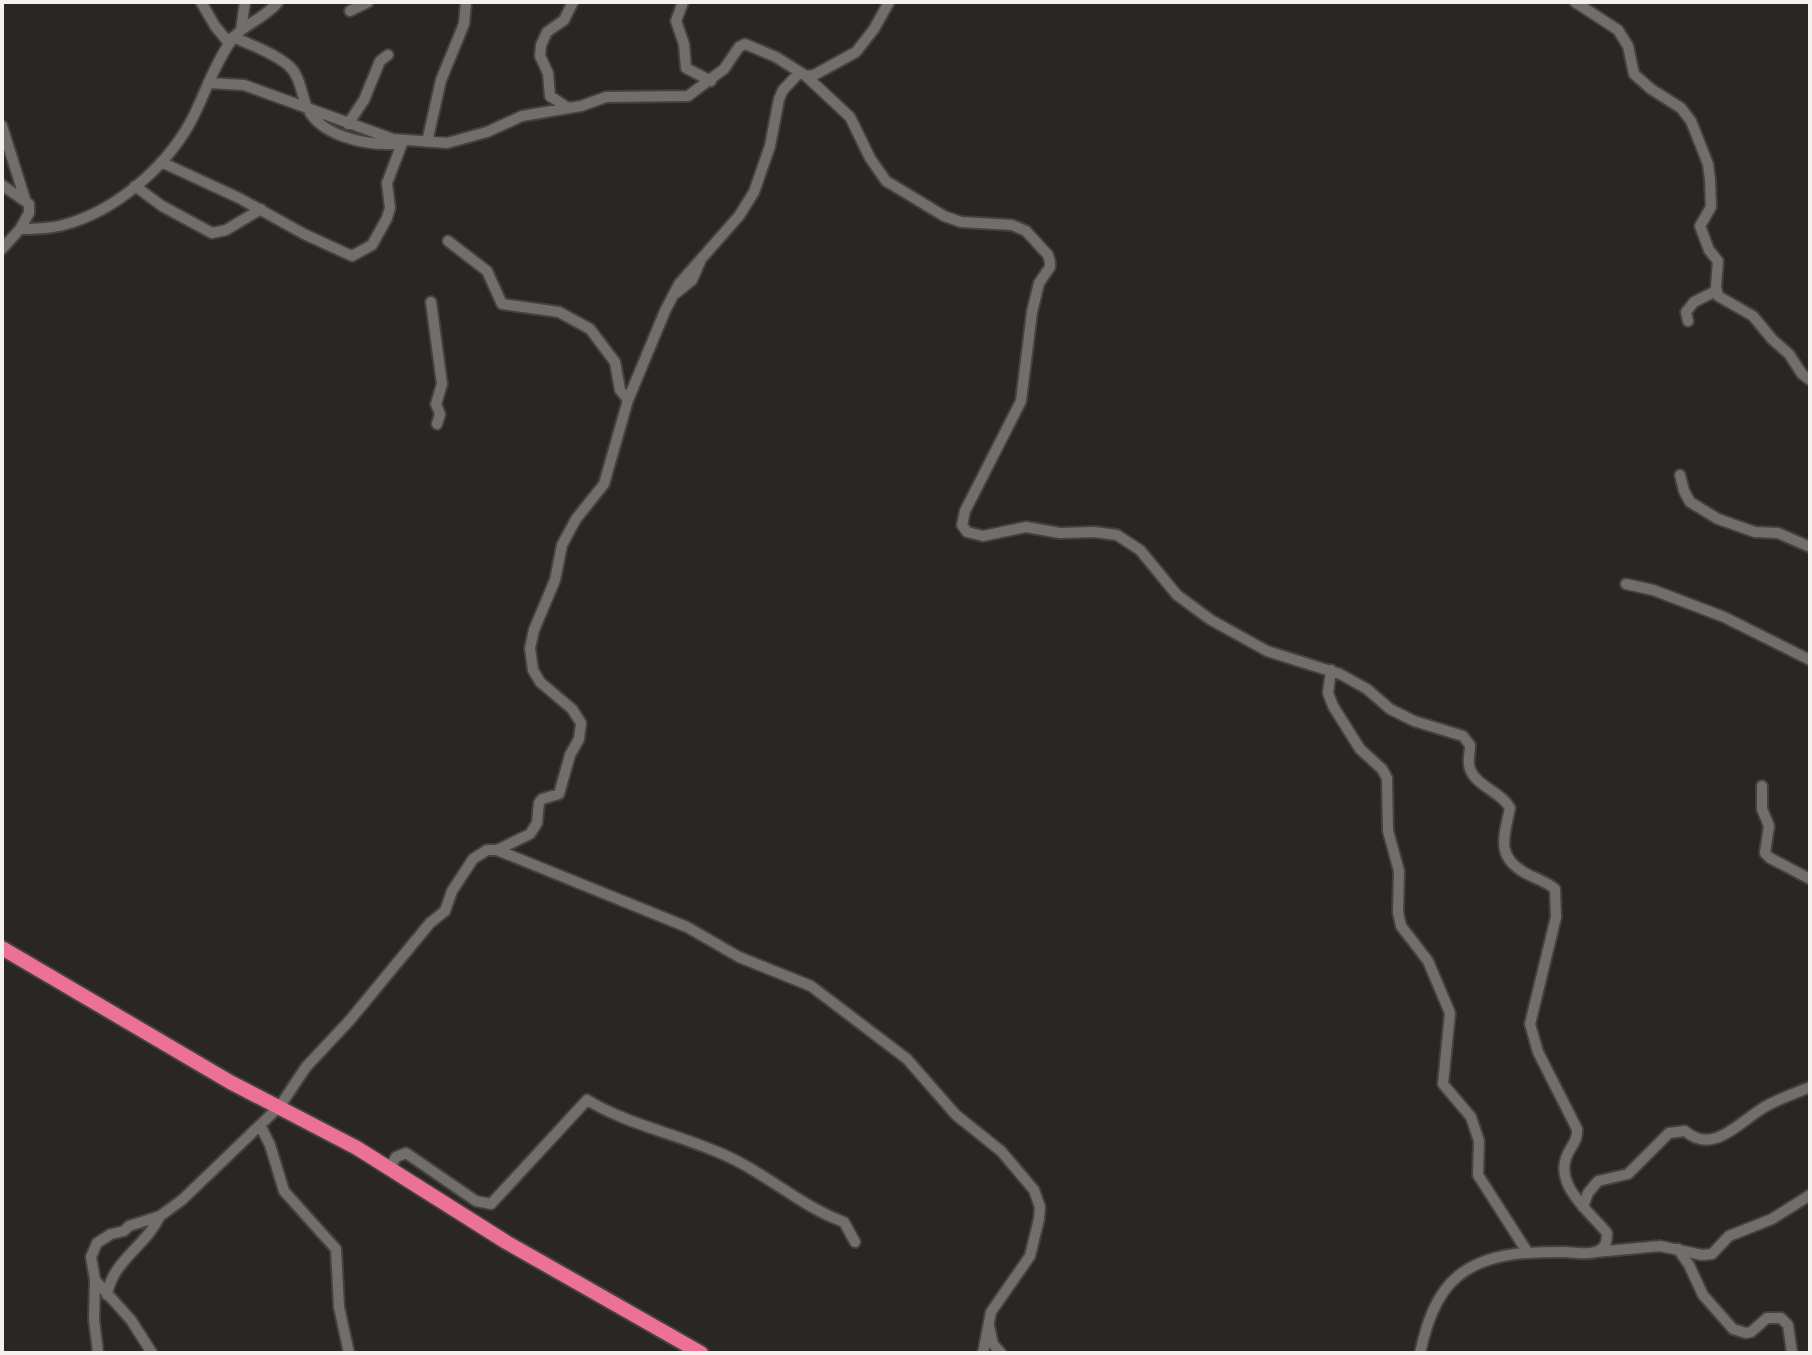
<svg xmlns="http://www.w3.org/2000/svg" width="1812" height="1355" viewBox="0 0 1812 1355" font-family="Manrope,sans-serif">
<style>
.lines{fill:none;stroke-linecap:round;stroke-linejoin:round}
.minor-casing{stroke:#44413f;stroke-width:14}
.highway-casing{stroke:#44413f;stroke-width:18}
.minor{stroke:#716e6b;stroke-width:10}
.highway{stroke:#eb7197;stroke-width:14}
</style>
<rect width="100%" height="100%" fill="#292624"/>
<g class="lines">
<!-- minor casing -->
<g class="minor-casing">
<path id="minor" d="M201,2L215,26L229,43
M683,2L676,21L684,44L686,68L711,81
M1575,2L1618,30L1628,46L1634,74L1651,89L1681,108L1691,121L1708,164L1710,180L1711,207L1700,226L1709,250L1718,261L1716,287L1718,296L1753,316L1772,339L1789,354L1802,374L1810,380
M350,11L368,2
M241,30L245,2
M233,37C251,45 274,53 289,66C300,76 301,92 306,105C318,136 365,145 393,144
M806,76L850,117L870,158L886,181L944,216L961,222L1012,225L1026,231L1048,255L1050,262V267L1039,283L1032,312L1021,401L965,511L962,525L967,532L983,536L1026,527L1060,533L1094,532L1117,535L1140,550L1177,595L1211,620L1267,651L1340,674L1367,689L1390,709L1414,721L1463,736L1470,745C1470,752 1468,759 1469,765C1472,785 1501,791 1510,808C1504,837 1495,857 1527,874C1537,879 1547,882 1555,889L1556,917L1530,1024L1538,1052L1577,1129C1578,1142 1570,1146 1566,1158C1556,1187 1591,1213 1607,1233C1607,1243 1605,1249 1595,1252C1586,1255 1574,1252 1564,1252C1528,1252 1488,1252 1458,1276C1435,1295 1426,1326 1420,1353
M208,83L244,85L393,139L447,143L487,132L522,116L581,106L606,97L688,96L724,69L739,47L745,44L776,57L806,76L814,75L856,52L874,29L889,2
M568,108L550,96L548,73L540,56L541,45L547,32L564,20L573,2
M348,124L364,100L380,61L388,55
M2,126L25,199
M427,142L441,80L464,24L466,2
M161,162L239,198L304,234L352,256L372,245L387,218L390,208L387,183L403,141
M2,185L29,204V213L20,229
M135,186L162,206L212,233L226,230L261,209
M448,241L487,271L502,304L559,312L590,329L615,362L620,390L628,400
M2,249L20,229C34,229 49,229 63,225C114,212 164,169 190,123C204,97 213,66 231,41C242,24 265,19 278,2
M676,293L692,280L700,262
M431,302L442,384L436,404L440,414L437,424
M1688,321L1686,312L1694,302L1716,291
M1680,475L1684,491L1690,502L1718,519L1755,532L1778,533L1810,547
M1626,584L1653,590L1724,617L1810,660
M1331,670L1328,693L1333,706L1360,749L1382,769L1387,778L1388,831L1399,871L1398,912L1401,926L1428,961L1450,1013L1443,1084L1471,1117L1479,1141L1478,1175L1528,1253
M1762,786V809L1769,826L1765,853L1770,858L1810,879
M497,850L530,834L537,823L539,803L542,799L559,794L570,755L579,739L581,723L572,709L540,682L533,670L530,648L534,630L555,580L562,545L576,519L604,484L628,400L665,311L679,284L739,216L754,192L770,146L779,99L783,90L799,73
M260,1125L270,1145L284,1191L336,1249L339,1307L349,1353
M390,1168L396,1157L406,1153L476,1201L491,1204L587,1100C632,1127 684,1135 731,1158C771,1177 802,1207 844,1222L855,1242
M1583,1207L1588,1193L1598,1181L1628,1174L1669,1133L1685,1131C1713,1155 1738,1123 1763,1108C1777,1099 1794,1094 1810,1087
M1678,1249L1689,1265L1703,1295L1733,1329L1746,1333L1751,1332L1767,1318H1781L1788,1325L1792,1353
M1596,1252L1660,1246L1702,1255L1712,1254L1729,1236L1772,1219L1810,1195
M95,1280L94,1319L98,1353
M107,1295C112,1261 146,1246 160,1216
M989,1326L993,1344L1001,1353
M152,1353L131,1320L95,1280L91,1257L97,1243L111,1234L124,1231L129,1226L160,1216L182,1200L280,1106L306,1067L350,1020L430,923L445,911L452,891L473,859L487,850H497L687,927L739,957L811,986L907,1059L956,1115L1001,1151L1034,1190L1040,1207L1039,1219L1030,1256L991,1312L983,1353"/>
</g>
<!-- highway casing -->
<g class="highway-casing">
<path id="highway" d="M2,948L230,1082L357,1148L506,1242L701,1353"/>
</g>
<!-- minor -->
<use href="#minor" class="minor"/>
<!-- highway -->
<use href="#highway" class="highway"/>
</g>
<!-- border -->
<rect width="1812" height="1355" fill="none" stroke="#f3f1ef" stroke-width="8"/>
</svg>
